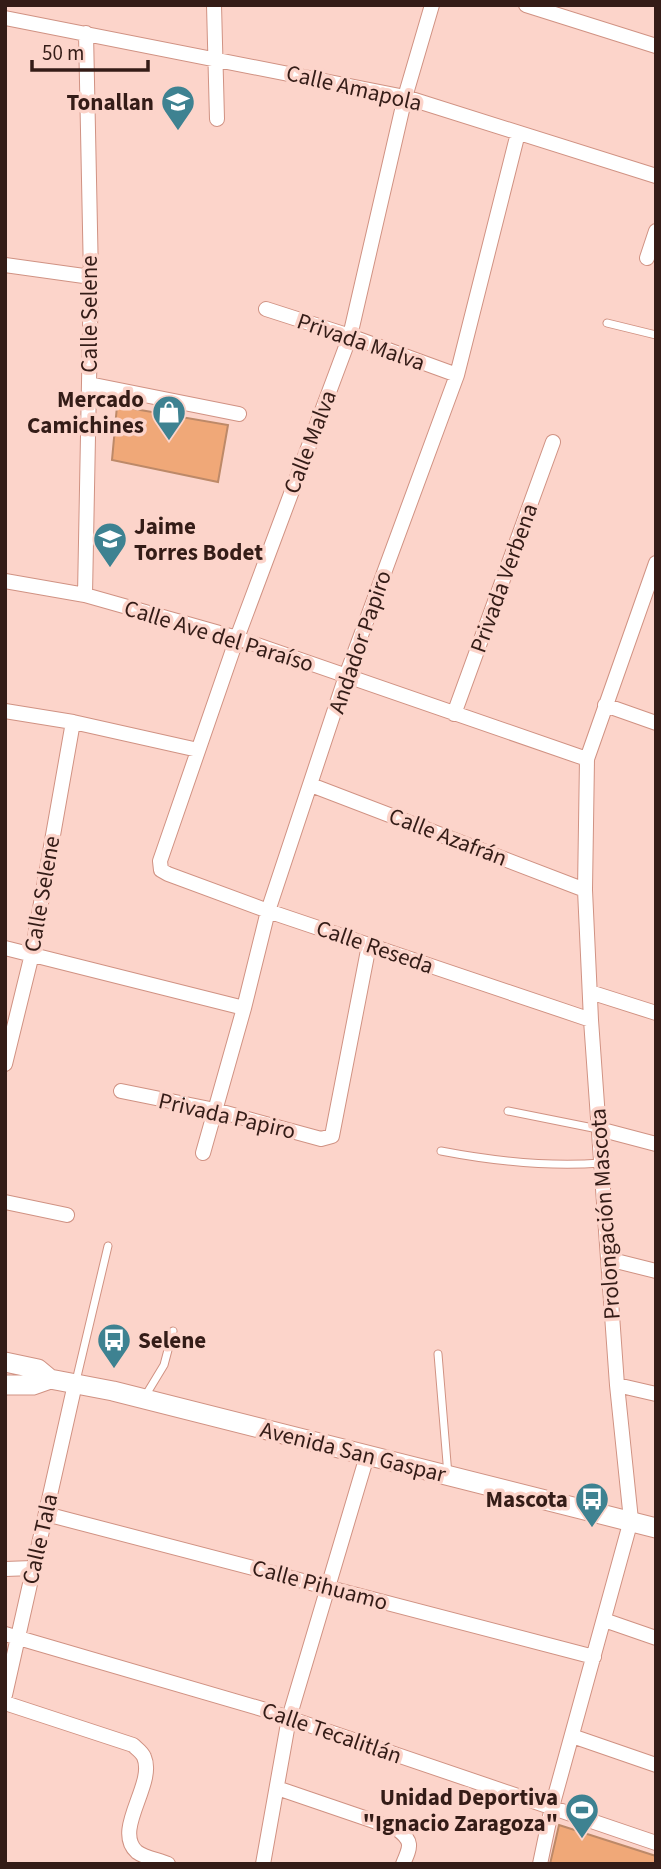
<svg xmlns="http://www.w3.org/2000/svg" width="661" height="1869" viewBox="0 0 661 1869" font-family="'Source Sans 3',sans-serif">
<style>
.building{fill:#f0a878;stroke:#bd8968;stroke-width:2}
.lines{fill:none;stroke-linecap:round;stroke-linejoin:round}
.service-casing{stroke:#d09283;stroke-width:9}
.minor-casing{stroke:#d09283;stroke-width:16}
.tertiary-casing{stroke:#d09283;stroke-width:21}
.service{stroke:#fff;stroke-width:7}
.minor{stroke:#fff;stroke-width:14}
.tertiary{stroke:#fff;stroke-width:19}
.labels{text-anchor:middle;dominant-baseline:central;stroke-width:7;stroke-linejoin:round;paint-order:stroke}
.street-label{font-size:23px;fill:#341c17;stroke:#fcd4ca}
.poi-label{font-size:23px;font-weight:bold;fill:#341c17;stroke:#fcd4ca;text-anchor:end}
</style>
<rect width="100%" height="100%" fill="#fcd4ca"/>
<!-- building -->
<path class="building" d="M117,406L228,425L218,482L112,460Z
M559,1825L656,1856V1864H550Z"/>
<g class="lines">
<!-- service casing -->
<g class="service-casing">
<path id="service" d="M607,323L656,335
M508,1111L598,1129
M441,1151C493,1161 548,1167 601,1163
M438,1354L448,1475
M76,1381L108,1246
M144,1398L164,1365L173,1331"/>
</g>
<!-- minor casing -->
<g class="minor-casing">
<path id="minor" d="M214,5L217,119
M432,5L405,97L350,336L237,638L160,861L161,870L168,874L268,911L591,1020
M526,5L656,46
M5,18L405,97L656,176
M647,258L656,231
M5,265L91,277
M266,309L350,336L457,375
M89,384L239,414
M5,581L85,595L237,638L587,759
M85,595L91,277L86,33
M605,705L656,723
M5,711L73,722L198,750
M454,714L553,442
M311,785L585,890
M5,948L244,1008
M590,992L656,1013
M5,1064L32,954L73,722
M121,1091L215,1110L321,1139L332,1136L369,945
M599,1129L656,1144
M203,1153L244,1008L268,911L346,676L457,375L518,133
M5,1202L67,1215
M608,1259L656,1271
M617,1385L656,1394
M46,1514L594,1657
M5,1569L33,1568
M604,1620L656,1638
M5,1634L262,1709L656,1843
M5,1695L75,1384
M5,1703L133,1745C136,1748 142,1752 144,1757C156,1784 112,1830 137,1852C145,1858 159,1860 168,1864
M572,1736L656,1765
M277,1788L397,1829C413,1841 411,1846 403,1864
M263,1864L289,1718L367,1456
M540,1864L552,1807L631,1520L617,1385L591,1020L585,890L587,759L656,563"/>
</g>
<!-- tertiary casing -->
<g class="tertiary-casing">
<path id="tertiary" d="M5,1362L38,1369L50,1379
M5,1385H33L50,1379L113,1391L656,1528"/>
</g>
<!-- service -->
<use href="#service" class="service"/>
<!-- minor -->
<use href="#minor" class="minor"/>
<!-- tertiary -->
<use href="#tertiary" class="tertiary"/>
</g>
<!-- icons -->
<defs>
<g id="school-pin" transform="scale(1.75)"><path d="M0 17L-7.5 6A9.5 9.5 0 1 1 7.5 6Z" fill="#3e8291" stroke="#fcd4ca"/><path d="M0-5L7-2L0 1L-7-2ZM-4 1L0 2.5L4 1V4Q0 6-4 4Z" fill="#fff"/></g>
<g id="shop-pin" transform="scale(1.75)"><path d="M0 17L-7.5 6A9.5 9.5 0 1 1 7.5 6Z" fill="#3e8291" stroke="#fcd4ca"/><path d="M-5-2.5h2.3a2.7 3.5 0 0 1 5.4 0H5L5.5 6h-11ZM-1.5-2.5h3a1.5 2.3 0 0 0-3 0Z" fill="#fff"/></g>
<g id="bus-pin" transform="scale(1.75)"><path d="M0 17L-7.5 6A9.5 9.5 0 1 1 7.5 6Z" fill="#3e8291" stroke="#fcd4ca"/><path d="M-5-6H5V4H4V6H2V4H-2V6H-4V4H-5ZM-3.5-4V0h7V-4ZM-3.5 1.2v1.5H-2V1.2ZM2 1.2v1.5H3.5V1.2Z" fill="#fff"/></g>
<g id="stadium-pin" transform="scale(1.75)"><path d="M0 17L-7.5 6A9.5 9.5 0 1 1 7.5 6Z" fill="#3e8291" stroke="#fcd4ca"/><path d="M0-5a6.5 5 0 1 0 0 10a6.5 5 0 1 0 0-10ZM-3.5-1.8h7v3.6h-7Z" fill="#fff"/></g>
</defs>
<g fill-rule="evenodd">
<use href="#school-pin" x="178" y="102"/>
<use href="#shop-pin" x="169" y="412"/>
<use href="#school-pin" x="110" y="539"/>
<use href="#bus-pin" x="114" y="1340"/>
<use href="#bus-pin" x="592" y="1499"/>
<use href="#stadium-pin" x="582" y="1810"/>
</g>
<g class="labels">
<!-- street labels -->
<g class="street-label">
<text transform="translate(354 88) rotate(13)">Calle Amapola</text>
<text transform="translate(89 314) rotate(-90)">Calle Selene</text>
<text transform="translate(361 342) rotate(19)">Privada Malva</text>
<text transform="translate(310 442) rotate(-69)">Calle Malva</text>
<text transform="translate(504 578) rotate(-70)">Privada Verbena</text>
<text transform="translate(219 636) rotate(17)">Calle Ave del Paraíso</text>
<text transform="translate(360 642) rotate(-71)">Andador Papiro</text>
<text transform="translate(448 837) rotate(21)">Calle Azafrán</text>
<text transform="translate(42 894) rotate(-80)">Calle Selene</text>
<text transform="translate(375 947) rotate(19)">Calle Reseda</text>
<text transform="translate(227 1116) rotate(13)">Privada Papiro</text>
<text transform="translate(605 1214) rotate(-94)">Prolongación Mascota</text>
<text transform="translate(353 1452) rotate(14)">Avenida San Gaspar</text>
<text transform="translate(40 1539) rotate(-77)">Calle Tala</text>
<text transform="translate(320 1585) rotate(15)">Calle Pihuamo</text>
<text transform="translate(332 1733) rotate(19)">Calle Tecalitlán</text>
</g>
<!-- poi labels -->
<g class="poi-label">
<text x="154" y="102">Tonallan</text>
<text x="144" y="399">Mercado<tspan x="144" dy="26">Camichines</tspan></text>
<text x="134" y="526" text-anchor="start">Jaime<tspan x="134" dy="26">Torres Bodet</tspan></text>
<text x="138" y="1340" text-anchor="start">Selene</text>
<text x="568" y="1499">Mascota</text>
<text x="558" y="1797">Unidad Deportiva<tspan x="558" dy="26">"Ignacio Zaragoza"</tspan></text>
</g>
</g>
<!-- border -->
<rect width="661" height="1869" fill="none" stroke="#341c17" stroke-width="14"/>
<!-- scale -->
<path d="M32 60v10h116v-10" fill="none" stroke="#341c17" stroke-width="3.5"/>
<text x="42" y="60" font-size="21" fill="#341c17" stroke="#fcd4ca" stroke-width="5" paint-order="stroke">50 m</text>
</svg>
